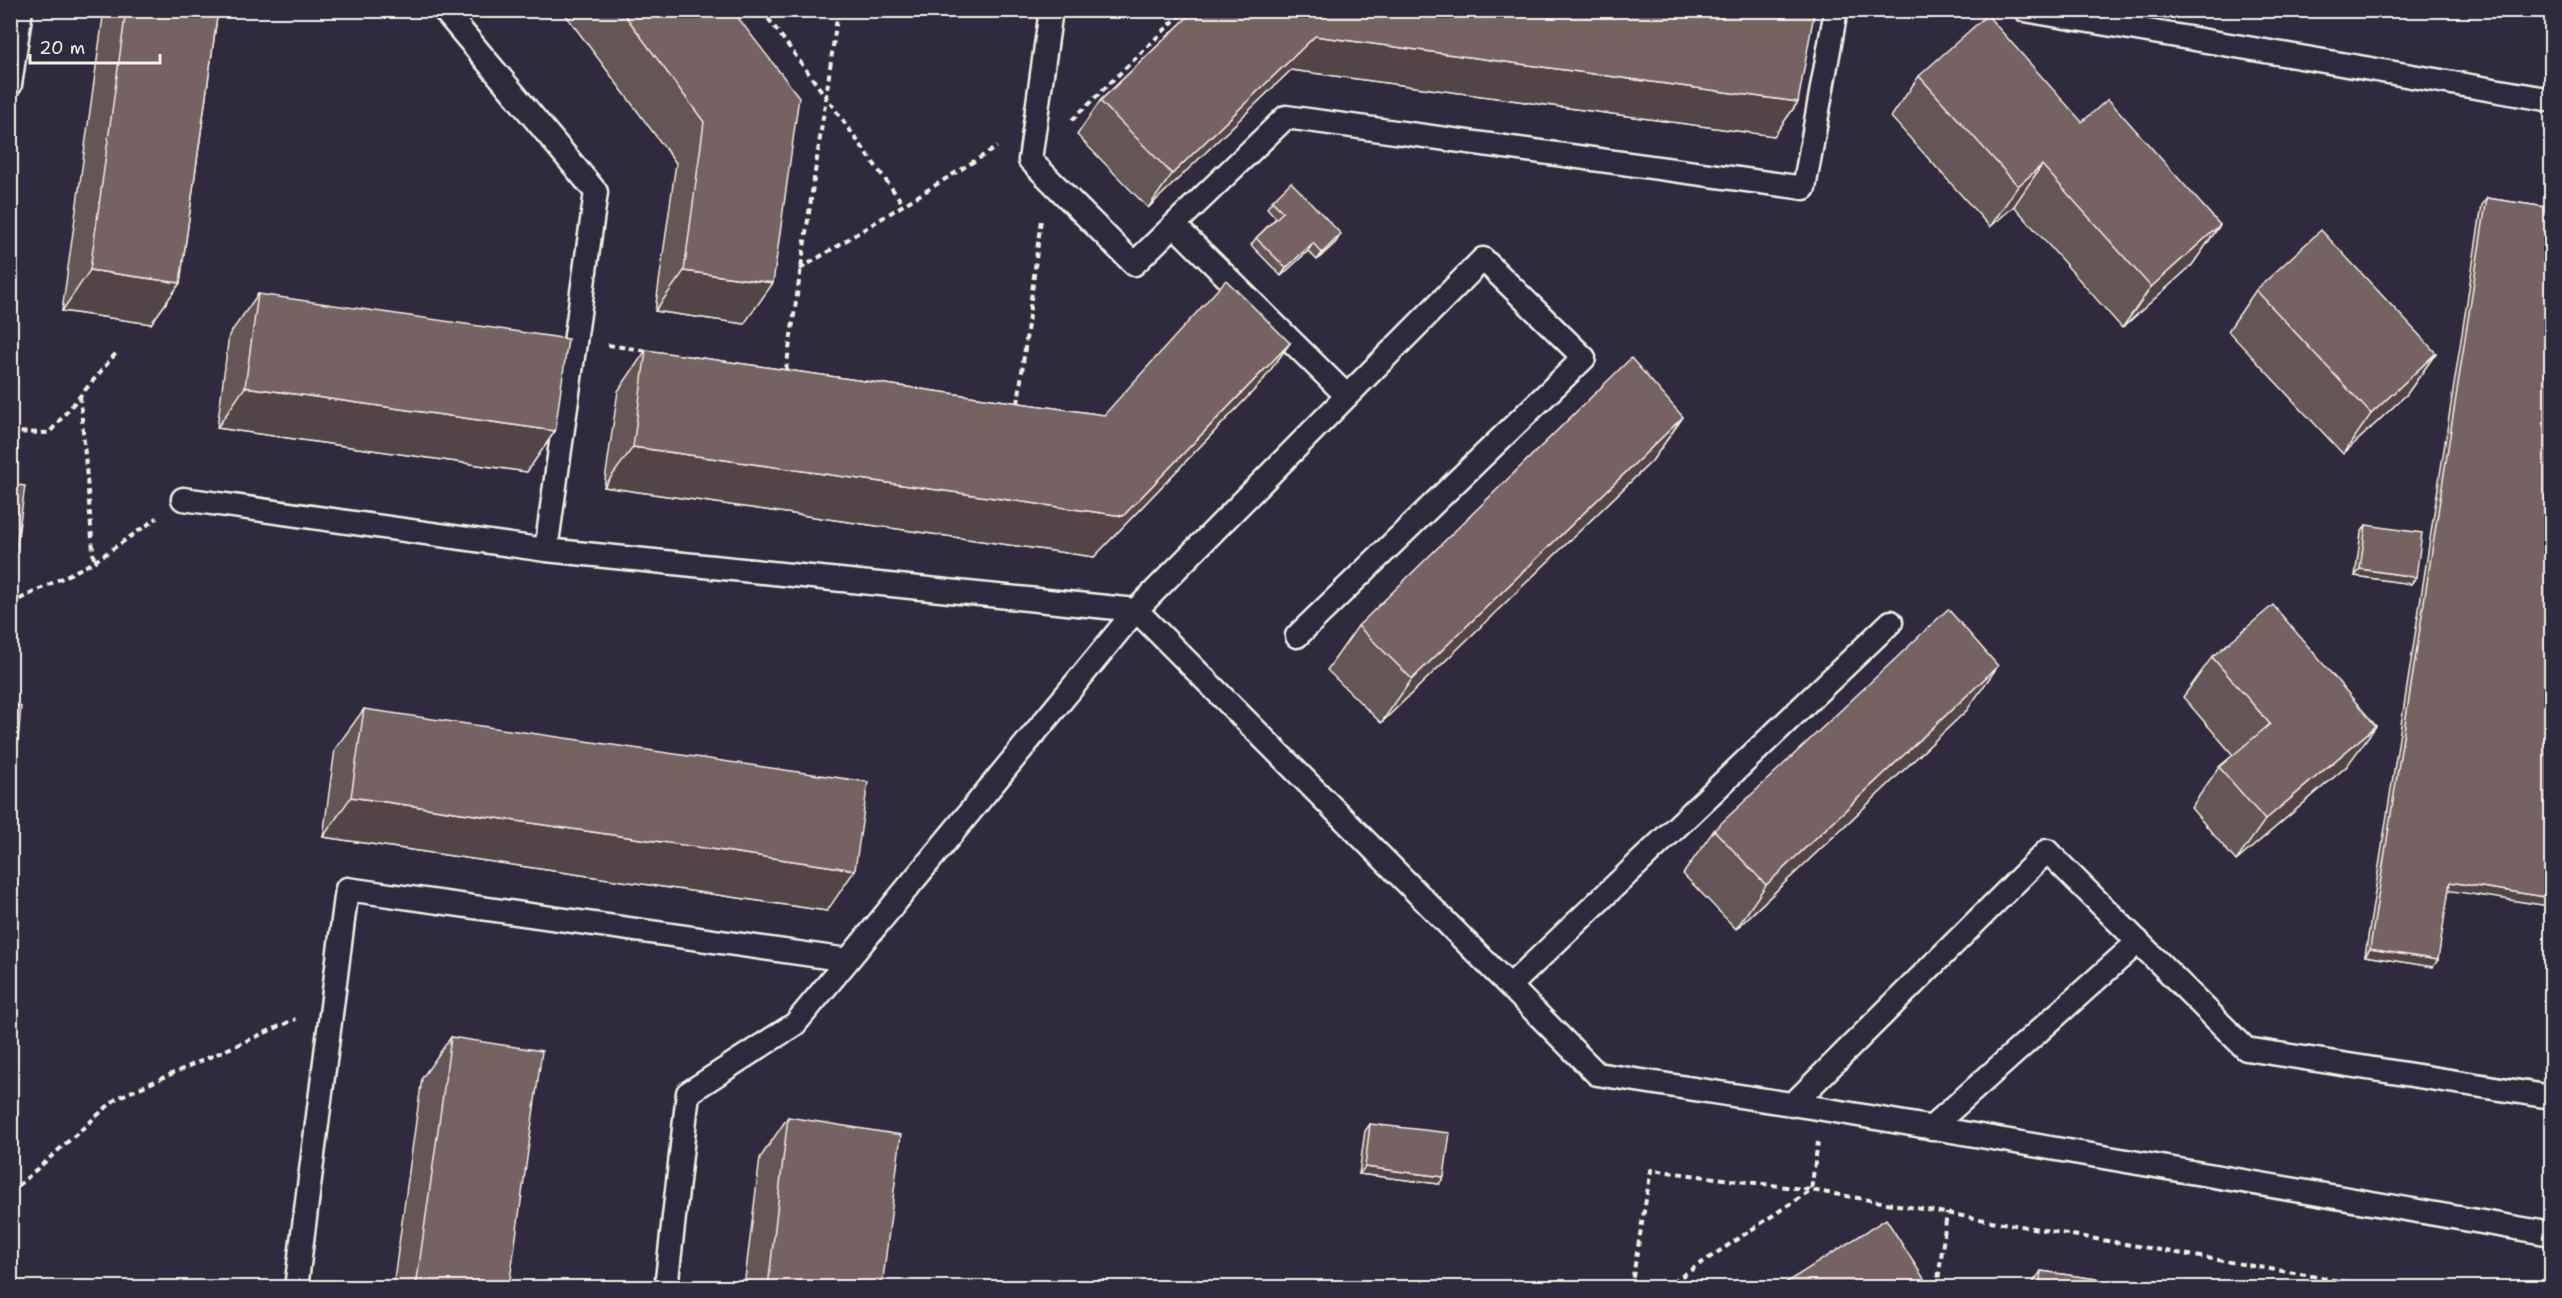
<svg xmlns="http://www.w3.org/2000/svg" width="2562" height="1298" viewBox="0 0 2562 1298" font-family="'Shantell Sans',sans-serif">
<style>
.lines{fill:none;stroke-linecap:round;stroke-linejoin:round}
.service-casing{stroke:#f4f1e8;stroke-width:27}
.path{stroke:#f4f1e8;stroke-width:4;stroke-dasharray:6 4.5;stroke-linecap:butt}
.service{stroke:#2f2a3d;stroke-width:22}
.wall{fill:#665456;stroke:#f4f1e8;stroke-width:1.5}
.shaded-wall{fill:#534546;stroke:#f4f1e8;stroke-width:1.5}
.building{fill:#776264;stroke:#f4f1e8;stroke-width:1.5}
</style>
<rect width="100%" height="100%" fill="#2f2a3d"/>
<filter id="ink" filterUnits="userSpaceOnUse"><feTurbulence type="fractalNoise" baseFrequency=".0167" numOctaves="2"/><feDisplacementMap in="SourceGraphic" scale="12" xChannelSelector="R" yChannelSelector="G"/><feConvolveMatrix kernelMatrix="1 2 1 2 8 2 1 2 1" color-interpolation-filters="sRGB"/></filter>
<g filter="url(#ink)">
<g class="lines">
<!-- service casing -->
<g class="service-casing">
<path id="service" d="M444,10L596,192L546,550
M1051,10L1030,160L1134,264L1174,225
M2025,10L2552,100
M10,85L21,10
M183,499L546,550L1136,610L1597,1074L1823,1109L2552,1234
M1297,636L1584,358L1483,259L1347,396
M1510,986L1891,622
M1792,1105L2047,851L2246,1049L2552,1097
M1931,1128L2138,942
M296,1288L347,889L848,960L1136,610L1347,396L1174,225L1286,117L1804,188L1836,10
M666,1288L688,1093L795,1024L848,960"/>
</g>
<!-- path -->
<path class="path" d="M762,10L826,97L786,370H784
M838,10L826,97L903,204
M1072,120L1185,10
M800,269L997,147
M608,345L648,351
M80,396L94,562
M1018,404L1041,219
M10,432L49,433L117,352
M10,604L94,562L157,518
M10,1193L117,1098L296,1019
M1631,1288L1651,1170L1811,1190L2381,1288
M1664,1288L1811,1190L1818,1142
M1937,1288L1947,1213"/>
<!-- service -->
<use href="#service" class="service"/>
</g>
<!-- wall -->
<path class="wall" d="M104,10H218L180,283L151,324L62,311Z
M562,10H732L744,324L655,311L676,163Z
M1195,10L1798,102L1774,136L1291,70L1148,208L1077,135L1100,101Z
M1919,76L2082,122L2220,225L2192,265L2122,328L2014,206L1990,227L1891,117Z
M2487,198L2552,208V902L2549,906L2449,890L2433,967L2365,956L2482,205Z
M1272,201L1336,242L1317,260L1308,251L1281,276L1251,245L1256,238L1276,218L1267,208Z
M2256,290L2436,353L2407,394L2343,454L2228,331Z
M258,294L555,431L527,472L217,428L229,335Z
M1290,343L1261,383L1094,557L604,487L618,391L646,350L1104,415Z
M1683,417L1652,461L1381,723L1327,670L1358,626Z
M2366,525L2416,577L2411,584L2355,576L2361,533Z
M2212,657L2347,766L2236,861L2191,808L2219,767L2233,755L2183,697Z
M364,709L827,911L323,837L335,749Z
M1967,710L1736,929L1683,874L1714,830Z
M451,1037L509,1287H393L422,1078Z
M788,1117L882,1287H744L760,1158Z
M1370,1124L1439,1184L1359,1174L1365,1131Z
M2041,1271L2152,1287H2030Z"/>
<!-- shaded-wall -->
<path class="shaded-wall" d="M1315,36L1798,102L1774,136L1291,70L1148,208L1172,174Z
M2042,165L2014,206L1990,227L2018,186Z
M2220,225L2192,265L2122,328L2151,287Z
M1341,234L1336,242L1317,260L1322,253Z
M1313,243L1308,251L1281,276L1286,268Z
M90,270L180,283L151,324L62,311Z
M684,271L773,283L744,324L655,311Z
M1290,343L1261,383L1094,557L604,487L633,447L1123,516Z
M2436,353L2407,394L2343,454L2371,414Z
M245,387L555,431L527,472L217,428Z
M1683,417L1652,461L1381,723L1412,679Z
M2360,569L2416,577L2411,584L2355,576Z
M1998,666L1967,710L1736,929L1766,885Z
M2376,726L2347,766L2236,861L2265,820Z
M351,797L855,870L827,911L323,837Z
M2450,882L2552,898V902L2549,906L2445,890Z
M2370,949L2438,960L2433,967L2365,956Z
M1365,1167L1444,1177L1439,1184L1359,1174Z"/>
<!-- building -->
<path class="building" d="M126,10H218L180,283L90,270Z
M621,10H732L799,97L773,283L684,271L704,122Z
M1195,10H1790L1814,14L1798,102L1315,36L1172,174L1100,101Z
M1987,15L2082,122L2108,99L2220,225L2151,287L2042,165L2018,186L1919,76Z
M1291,182L1341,234L1322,253L1313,243L1286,268L1256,238L1283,212L1272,201Z
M2487,198L2552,208V898L2450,882L2438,960L2370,949Z
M2321,230L2436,353L2371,414L2256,290Z
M1226,280L1290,343L1123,516L633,447L646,350L1104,415Z
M258,294L568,339L555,431L245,387Z
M1631,358L1683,417L1412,679L1358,626Z
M10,484L25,486L13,573H10Z
M2366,525L2422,533L2416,577L2360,569Z
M2273,605L2376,726L2265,820L2219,767L2270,724L2212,657Z
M1948,609L1998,666L1766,885L1714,830Z
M10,705L21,706L10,834Z
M364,709L868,782L855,870L351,797Z
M451,1037L542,1051L509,1287H416Z
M788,1117L901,1135L882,1287H768Z
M1370,1124L1450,1133L1444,1177L1365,1167Z
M1886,1219L1928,1285L1925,1287H1779Z
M2041,1271L2152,1287H2039Z"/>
</g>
<!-- margin -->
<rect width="2562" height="1298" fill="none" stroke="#2f2a3d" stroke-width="36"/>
<rect x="18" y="18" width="2526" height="1262" fill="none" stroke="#f4f1e8" stroke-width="2" filter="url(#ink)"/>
<!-- scale -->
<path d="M30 54v9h130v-9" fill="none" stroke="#f4f1e8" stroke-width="3"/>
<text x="39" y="54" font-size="18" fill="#f4f1e8" stroke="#2f2a3d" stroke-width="4.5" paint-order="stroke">20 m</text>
</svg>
